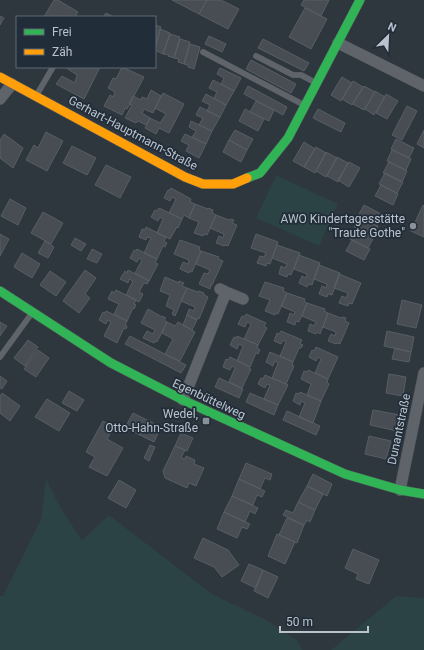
<svg xmlns="http://www.w3.org/2000/svg" width="424" height="650" viewBox="0 0 424 650" font-family="Roboto,sans-serif">
<style>
.green{fill:#2b4344}
.building{fill:#474d53;stroke:#575e65}
.lines{fill:none;stroke-linecap:round;stroke-linejoin:round}
.lane-casing{stroke:#4d5258;stroke-width:6}
.street-casing{stroke:#4d5258;stroke-width:12}
.fast-casing{stroke:#4d5258;stroke-width:10}
.slow-casing{stroke:#4d5258;stroke-width:10}
.lane{stroke:#5f646b;stroke-width:5.5}
.street{stroke:#5f646b;stroke-width:11}
.fast{stroke:#30b455;stroke-width:9}
.slow{stroke:#ff9f0a;stroke-width:9}
.poi-dot{fill:#89929b;stroke:#212d39;stroke-width:1.5}
.labels{text-anchor:middle;dominant-baseline:central;stroke-width:3.5;stroke-linejoin:round;paint-order:stroke}
.street-label{font-size:12px;fill:#bac3cd;stroke:#212d39}
.poi-label{font-size:12px;fill:#bac3cd;stroke:#212d39;text-anchor:end}
</style>
<rect width="100%" height="100%" fill="#2e363e"/>
<!-- green -->
<path class="green" d="M276,175L338,204L319,246L256,218Z
M46,479L63,512L82,540L109,515L212,594L266,620L298,641L302,650H0V596H3L41,519Z
M396,596L424,598V650H331Z"/>
<!-- building -->
<path class="building" d="M54,0H58L78,12L75,17H44Z
M172,0H207L199,14Z
M207,0H221L239,9L228,29L199,14Z
M304,0H329L321,16L301,5Z
M305,8L327,19L311,49L289,37Z
M106,13L114,17H103Z
M0,16L4,18L0,25Z
M155,25L161,27L155,46Z
M160,29L170,33L163,54L155,50Z
M170,34L180,37L174,58L168,56L169,55L163,54Z
M209,36L226,44L222,52L205,44Z
M180,39L190,42L184,64L178,62L179,59L174,58Z
M263,39L309,63L304,71L258,48Z
M190,44L200,47L194,69L188,67V65L184,64Z
M251,60L296,84L291,93L246,69Z
M65,67H78L81,69L82,67H100L84,99L56,84L62,76L75,83L77,75Z
M122,67L144,77L127,109L125,108L122,115L104,106L110,95L113,97L115,92L108,88L113,78L116,79Z
M220,68L241,78L234,91L221,84L224,78L217,74Z
M342,77L352,83L341,101L331,95Z
M213,80L234,91L226,105L214,98L217,92L209,88Z
M353,81L363,87L352,105L342,99Z
M248,86L287,107L283,115L244,94Z
M364,86L375,92L364,110L353,104Z
M151,90L161,96L153,113L144,109L142,113L150,118L146,125L138,121L136,123L125,118L132,105L129,104L133,96L141,100L142,97L147,99Z
M375,91L385,97L374,115L365,109Z
M163,93L184,104L169,133L159,128L156,134L145,128L150,118L160,123L166,114L155,108Z
M206,94L226,105L220,117L207,111L210,105L202,101Z
M386,94L398,101L387,119L376,113Z
M256,101L274,110L269,121L250,112Z
M407,106L417,111L402,140L392,135Z
M200,107L220,117L212,131L199,125L203,118L196,115Z
M245,109L264,119L258,131L239,121Z
M318,109L345,123L341,132L313,118Z
M191,121L212,131L206,144L192,137L196,131L189,127Z
M235,130L253,139L247,150L229,140Z
M424,130V148L417,144Z
M46,132L63,141L47,171L26,160L34,145L38,148Z
M4,134L23,148L13,168L0,158V140Z
M185,134L206,144L199,158L186,151L189,145L181,141Z
M396,139L414,148L409,158L391,149Z
M229,140L247,150L241,162L223,152Z
M304,142L315,149L304,167L293,161Z
M72,146L96,158L87,175L63,163Z
M316,147L326,153L315,173L304,167Z
M392,150L411,159L406,170L387,161Z
M326,152L337,158L326,177L316,171Z
M337,157L348,163L338,182L327,176Z
M349,162L360,168L349,187L338,180Z
M389,162L407,171L402,182L383,173Z
M106,165L131,177L120,198L95,185Z
M385,173L403,182L397,193L379,184Z
M381,185L398,194L393,205L375,196Z
M171,188L191,199L190,202L195,204L189,218L184,215L182,219L169,213L176,199L172,197L170,201L164,198L168,190H170Z
M10,199L26,208L18,225L1,216Z
M195,204L208,209V208L213,210L212,213L216,215L207,235L204,234L203,236L194,233L199,222L189,218Z
M364,205L383,215L377,226L358,216Z
M423,205L424,206V237L411,231Z
M159,208L182,219L178,228L177,227L170,239L157,233L163,219L160,217L158,221L151,217L155,210L157,211Z
M43,212L63,223L51,244L31,233Z
M216,215L229,220L230,219L234,220L232,223L237,225L228,246L225,245L224,246L216,243L219,236L223,238L224,234L210,228Z
M360,217L378,226L373,237L354,227Z
M146,227L166,237L164,241L167,243L165,247L163,246L157,259L144,253L151,238L147,237L146,240L139,237L142,229L145,230Z
M356,228L374,237L368,248L350,239Z
M0,234L9,239L0,256Z
M256,234L278,242L270,264L267,263L266,266L257,263L260,256L264,257L266,253L251,248Z
M75,238L86,244L81,251L71,245Z
M180,240L200,247L199,250L201,251L192,272L190,271L189,273L180,269L183,262L188,264L189,260L174,254Z
M352,240L370,249L364,260L346,251Z
M45,241L54,247L48,258L38,253Z
M277,245L300,253L291,275L288,274L287,277L279,274L281,266L285,268L287,264L272,258Z
M92,249L102,254L97,263L87,259Z
M137,249L157,259L155,263L158,264L149,281L135,273L142,260L139,258L137,262L130,258L134,250L136,251Z
M201,251L219,257L218,259L223,261L212,285H211L210,289L199,284L204,273L208,274L210,270L196,264Z
M22,253L40,264L32,278L14,267Z
M299,255L320,263L312,285L309,284L307,287L299,283L302,276L306,278L307,274L294,269Z
M319,265L340,273L332,295L328,294L327,297L319,294L322,286L326,288L327,284L314,279Z
M85,270L96,278L85,294L90,298L79,313L63,301Z
M128,270L149,281L147,284L144,283L139,292L143,294L139,302L126,295L133,281L129,279L128,283L120,279L125,271L127,273Z
M50,271L66,282L56,296L40,285Z
M339,274L361,283L352,304L349,303L348,306L339,303L342,296L346,298L348,293L334,288Z
M165,277L179,283V281L184,283L182,286L187,288L175,316L172,314L174,310L166,306L170,295L160,291Z
M265,282L284,288L283,291L287,293L278,314L276,313L275,315L265,311L270,300L259,296Z
M187,288L198,292L199,291L204,293V295L208,297L199,319L198,318L197,320L187,315L189,309L194,311L195,307L181,301Z
M116,290L136,300L134,304L136,305L134,309L133,308L127,321L114,314L119,304L108,299L112,291L114,293Z
M287,293L305,299L304,301L307,303L299,322L296,321L295,325L287,322L290,313L294,315L295,312L281,306Z
M402,300L422,305L416,328L397,324Z
M307,303L325,309L324,311L328,313L320,334L317,332L316,334L308,331L310,324L314,326L316,322L302,316Z
M148,309L162,317V316L166,318L164,320L167,322L157,342L155,341L154,343L143,338L147,331L153,334L155,330L141,323Z
M106,311L127,321L125,325L127,326L126,329L124,328L117,343L104,336L111,322L108,320L106,324L99,320L103,312L105,313Z
M328,313L341,318L342,317L346,318L345,321L349,323L340,344L337,343L336,344L328,341L331,334L335,336L336,332L323,327Z
M246,314L266,323L264,326L267,328L258,345L244,339L251,324L247,322L245,327L238,324L242,316L244,317Z
M187,315L197,320L192,330L183,325Z
M0,322L7,326L0,336Z
M167,322L175,326L178,322L195,332L180,361L165,354L173,339L162,333Z
M281,331L302,340L300,344L303,345L301,348H299L293,362L280,356L286,342L283,340L281,344L274,341L277,333L279,334Z
M387,331L414,337L411,352L384,346Z
M130,336L186,365L181,373L125,344Z
M237,336L258,345L257,348L260,350L258,354L256,353L250,367L237,361L243,346L239,344L237,349L230,345L234,337L236,338Z
M28,340L38,347L25,366L14,358Z
M316,347L338,357L328,379L315,373L321,359L318,357L316,361L309,357L312,350L314,351Z
M395,348L411,352L409,362L392,359Z
M38,350L49,358L36,377L24,369Z
M270,352L293,362L292,365L294,366L286,384L272,378L278,363L275,361L273,366L266,362Z
M230,357L250,367L249,369H251L242,388L229,382L235,368L232,366L230,370L223,367L226,359L228,360Z
M308,370L328,379L327,382L329,384L321,401L307,395L311,384L301,379L304,371L307,372Z
M389,374L406,377L403,396L386,393Z
M265,375L288,385L278,405L264,399L270,385L267,384L265,388L258,384L261,378L263,379Z
M0,376L7,381L2,389L0,388Z
M219,378L243,389L239,398L215,387Z
M69,391L84,400L77,411L62,403Z
M300,392L321,401L313,423L299,417L305,403L301,401L300,405L293,401L296,393L299,394Z
M2,393L20,406L10,421L0,413V396Z
M250,393L278,405L274,415L246,402Z
M47,399L70,413L59,431L35,417Z
M373,410L400,415L397,431L370,425Z
M287,411L320,426L316,435L283,420Z
M133,413L147,420L140,435L125,428Z
M147,420L161,427L154,442L140,435Z
M103,421L114,427L107,439L123,448L107,476L89,467L95,457L86,452Z
M181,433L193,438L187,451L175,446Z
M369,436L391,441L386,459L365,454Z
M150,445L155,447L149,461L144,458Z
M175,446L185,450L181,458L185,459L186,456L195,460L194,464L204,468L196,486L189,483L187,488L165,478L163,471Z
M246,463L272,474L270,480L265,478L260,489L239,479Z
M313,474L332,484L327,496L307,486Z
M239,479L265,491L262,497L257,495L253,505L232,496Z
M119,480L136,490L126,508L108,498Z
M307,486L323,494L315,510L298,502Z
M232,496L258,508L255,514L250,511L245,522L224,512Z
M298,502L315,510L310,522L307,520L304,525L283,515L286,510L293,513Z
M224,512L250,524L247,529L242,527L237,538L217,529Z
M287,518L304,525L297,543L279,535Z
M277,534L295,542L285,564L268,556Z
M203,538L228,550L239,565L222,577L214,567L194,558Z
M353,549L379,560L369,584L356,579L358,574L345,568Z
M249,564L263,570L256,588L241,581Z
M263,570L278,577L268,598L254,591Z"/>
<g class="lines">
<!-- lane casing -->
<g class="lane-casing">
<path id="lane" d="M203,52L304,105
M256,56L293,75H301L316,83
M36,96L53,67
M0,357L32,313"/>
</g>
<!-- street casing -->
<g class="street-casing">
<path id="street" d="M338,43L424,86
M0,99L12,84
M226,292L243,299
M183,400L226,292L220,289
M400,490L424,373"/>
</g>
<!-- fast casing -->
<g class="fast-casing">
<path id="fast" d="M247,178L260,173L288,138L360,0
M0,291L111,363L183,400L345,474L400,490L424,494"/>
</g>
<!-- slow casing -->
<g class="slow-casing">
<path id="slow" d="M0,77L185,177L203,184H233L247,178"/>
</g>
<!-- lane -->
<use href="#lane" class="lane"/>
<!-- street -->
<use href="#street" class="street"/>
<!-- fast -->
<use href="#fast" class="fast"/>
<!-- slow -->
<use href="#slow" class="slow"/>
</g>
<!-- markers -->
<g class="poi-dot">
<circle cx="413" cy="226" r="4"/>
<rect x="202" y="417" width="8" height="8" rx="2"/>
</g>
<g class="labels">
<!-- street labels -->
<g class="street-label">
<text transform="translate(133 133) rotate(28)">Gerhart-Hauptmann-Straße</text>
<text transform="translate(209 399) rotate(25)">Egenbüttelweg</text>
<text transform="translate(399 429) rotate(-78)">Dunantstraße</text>
</g>
<!-- poi labels -->
<g class="poi-label">
<text x="405" y="219">AWO Kindertagesstätte<tspan x="405" dy="14">"Traute Gothe"</tspan></text>
<text x="198" y="414">Wedel,<tspan x="198" dy="14">Otto-Hahn-Straße</tspan></text>
</g>
</g>
<!-- legend -->
<rect x="16" y="16" width="140" height="52" fill="#212d39" stroke="#5e6974"/>
<rect x="24" y="29" width="20" height="6" fill="#30b455" stroke="#5e6974"/>
<text x="52" y="36" font-size="12" fill="#bac3cd">Frei</text>
<rect x="24" y="49" width="20" height="6" fill="#ff9f0a" stroke="#5e6974"/>
<text x="52" y="56" font-size="12" fill="#bac3cd">Zäh</text>
<!-- north arrow -->
<g transform="translate(388 36) rotate(24)" stroke="#212d39" stroke-width="3" paint-order="stroke">
<path d="M0-3L7 15L0 10L-7 15Z" fill="#bac3cd"/>
<text y="-6" font-size="11" font-weight="bold" text-anchor="middle" fill="#bac3cd">N</text>
</g>
<!-- scale -->
<path d="M280 626v6h88v-6" fill="none" stroke="#bac3cd" stroke-width="2"/>
<text x="286" y="626" font-size="12" fill="#bac3cd" stroke="#212d39" stroke-width="3" paint-order="stroke">50 m</text>
</svg>
